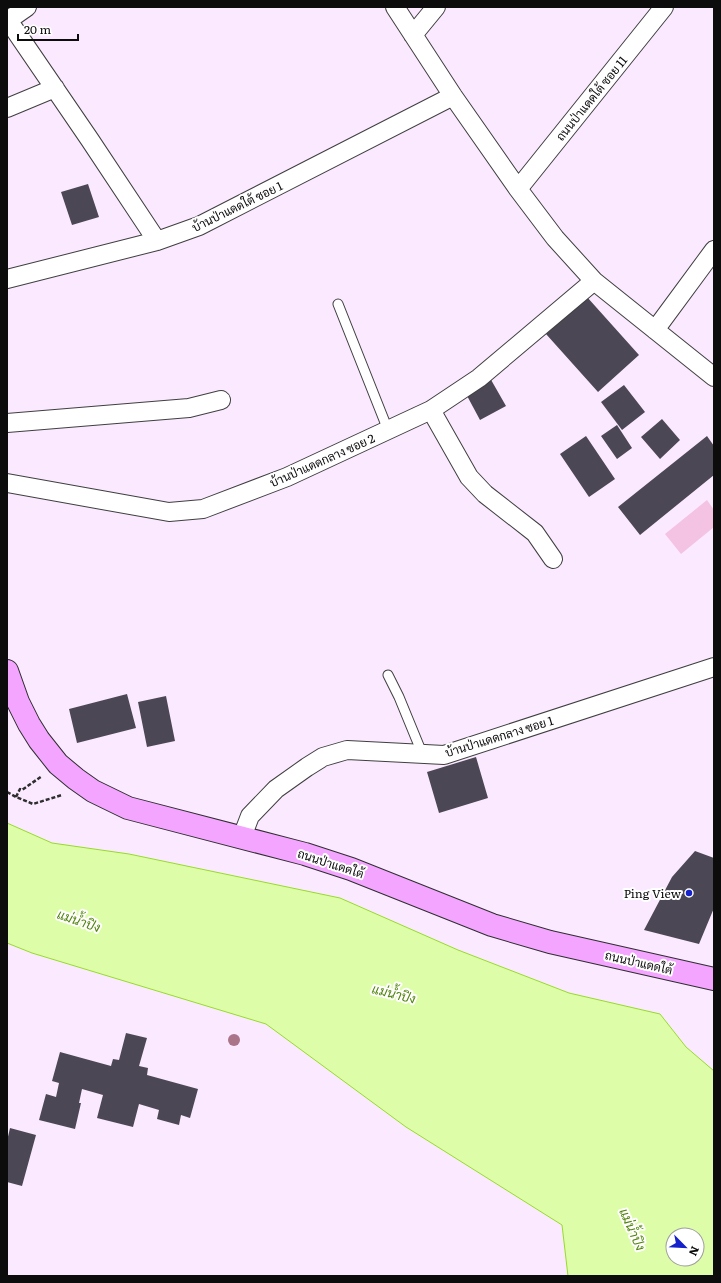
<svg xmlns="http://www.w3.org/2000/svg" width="721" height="1283" viewBox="0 0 721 1283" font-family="Literata,Sarabun,serif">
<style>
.pitch{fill:#f4c2e3}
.water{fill:#defda8;stroke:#96dc27;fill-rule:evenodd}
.building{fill:#4c4755}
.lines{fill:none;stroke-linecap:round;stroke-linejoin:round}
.lane-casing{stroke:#3f3f3f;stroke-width:11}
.street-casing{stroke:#3f3f3f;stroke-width:20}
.secondary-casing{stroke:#2e2e2e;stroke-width:24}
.path{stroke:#2e2e2e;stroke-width:2.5;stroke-dasharray:4 2;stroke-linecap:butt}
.lane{stroke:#fff;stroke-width:9}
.street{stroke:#fff;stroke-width:18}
.secondary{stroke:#f4a5ff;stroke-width:22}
.tree{fill:#ab7589}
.poi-dot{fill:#1521ca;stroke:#fff;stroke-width:1.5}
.labels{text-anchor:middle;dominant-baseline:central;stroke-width:4;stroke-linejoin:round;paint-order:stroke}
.street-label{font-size:12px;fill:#0c0c0c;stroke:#fff}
.poi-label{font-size:12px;fill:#0c0c0c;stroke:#fff;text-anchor:end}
.water-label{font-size:13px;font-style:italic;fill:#51840a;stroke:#fff}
</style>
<rect width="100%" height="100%" fill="#fbeaff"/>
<!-- pitch -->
<path class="pitch" d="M707,500L714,510V527L681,554L665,534Z"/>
<!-- water -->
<path class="water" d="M7,823L52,843L129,854L340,898L458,950L569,993L660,1014L686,1047L714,1071V1276H568L562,1225L406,1127L266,1024L32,953L7,943ZM673,1235H697V1259H673Z"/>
<!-- building -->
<path class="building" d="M88,184L99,217L72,225L61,192Z
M587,297L639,355L598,392L546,334Z
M490,378L506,406L480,420L465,392Z
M624,385L645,412L622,430L601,402Z
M662,419L680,440L660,459L641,437Z
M617,425L632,448L617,459L601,436Z
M586,436L615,479L589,497L560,454Z
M707,436L714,446V475L640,535L618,507Z
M127,694L136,728L77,743L69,709Z
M166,696L175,741L147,747L138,702Z
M476,757L488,798L439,813L427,772Z
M695,851L714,858V908L699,944L644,930L672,877Z
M126,1033L147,1038L139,1066L148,1068L147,1075L198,1089L190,1118L181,1115L179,1125L157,1119L159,1110L139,1104L133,1127L97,1118L103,1095L82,1089L79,1103H81L75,1129L39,1120L46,1094L56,1097L59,1083L52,1081L60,1052L111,1066L113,1059L119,1060Z
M10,1128L36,1135L22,1186L7,1182V1141Z"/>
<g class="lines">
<!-- lane casing -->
<g class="lane-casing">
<path id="lane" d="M338,304L388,430
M388,675L399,697L422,753"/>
</g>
<!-- street casing -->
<g class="street-casing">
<path id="street" d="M395,7L453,96L518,189L555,238L594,281L714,377
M8,20L90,140L157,241
M7,21L27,7
M413,35L436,7
M7,108L55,88
M518,189L664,7
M7,279L157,241L199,226L453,96
M655,330L714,250
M431,410L469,477L485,494L535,533L553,559
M7,423L189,408L221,400
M7,483L169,512L203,509L287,477L431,410L479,378L594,281
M242,837L250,816L276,789L307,767L323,757L347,750L444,755L714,667"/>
</g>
<!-- secondary casing -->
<g class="secondary-casing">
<path id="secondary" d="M7,671L18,702L29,724L39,740L58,764L76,779L93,791L128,808L305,854L351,869L492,925L550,942L714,979"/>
</g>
<!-- path -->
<path class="path" d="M7,792L16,797L33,804L62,795
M16,797L20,789L22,790L42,776"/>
<!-- lane -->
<use href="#lane" class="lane"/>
<!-- street -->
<use href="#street" class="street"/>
<!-- secondary -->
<use href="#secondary" class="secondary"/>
</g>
<!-- trees -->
<circle class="tree" cx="234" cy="1040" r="6"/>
<!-- markers -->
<circle class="poi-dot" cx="689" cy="893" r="4"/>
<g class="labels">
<!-- street labels -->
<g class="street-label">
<text transform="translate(591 98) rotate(-51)">ถนนป่าแดดใต้ ซอย 11</text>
<text transform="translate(237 206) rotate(-26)">บ้านป่าแดดใต้ ซอย 1</text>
<text transform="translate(322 460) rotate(-24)">บ้านป่าแดดกลาง ซอย 2</text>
<text transform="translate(499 736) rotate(-17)">บ้านป่าแดดกลาง ซอย 1</text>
<text transform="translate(331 863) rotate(18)">ถนนป่าแดดใต้</text>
<text transform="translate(639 962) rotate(13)">ถนนป่าแดดใต้</text>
</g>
<!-- poi labels -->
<g class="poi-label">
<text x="681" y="893">Ping View</text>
</g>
<!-- water labels -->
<g class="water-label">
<text transform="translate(79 920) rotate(19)">แม่น้ำปิง</text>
<text transform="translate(394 993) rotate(14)">แม่น้ำปิง</text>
<text transform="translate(633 1229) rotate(66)">แม่น้ำปิง</text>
</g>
</g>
<!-- border -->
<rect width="721" height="1283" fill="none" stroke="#0c0c0c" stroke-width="16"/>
<!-- north arrow -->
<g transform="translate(685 1247) rotate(114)"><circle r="19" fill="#ffffff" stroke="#9e9e9e"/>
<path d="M0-3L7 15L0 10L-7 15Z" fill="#1521ca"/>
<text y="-6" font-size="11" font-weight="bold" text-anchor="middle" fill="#0c0c0c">N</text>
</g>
<!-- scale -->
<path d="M18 34v6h60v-6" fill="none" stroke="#0c0c0c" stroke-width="2"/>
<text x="24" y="34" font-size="12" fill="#0c0c0c" stroke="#ffffff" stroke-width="3" paint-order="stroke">20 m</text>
</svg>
